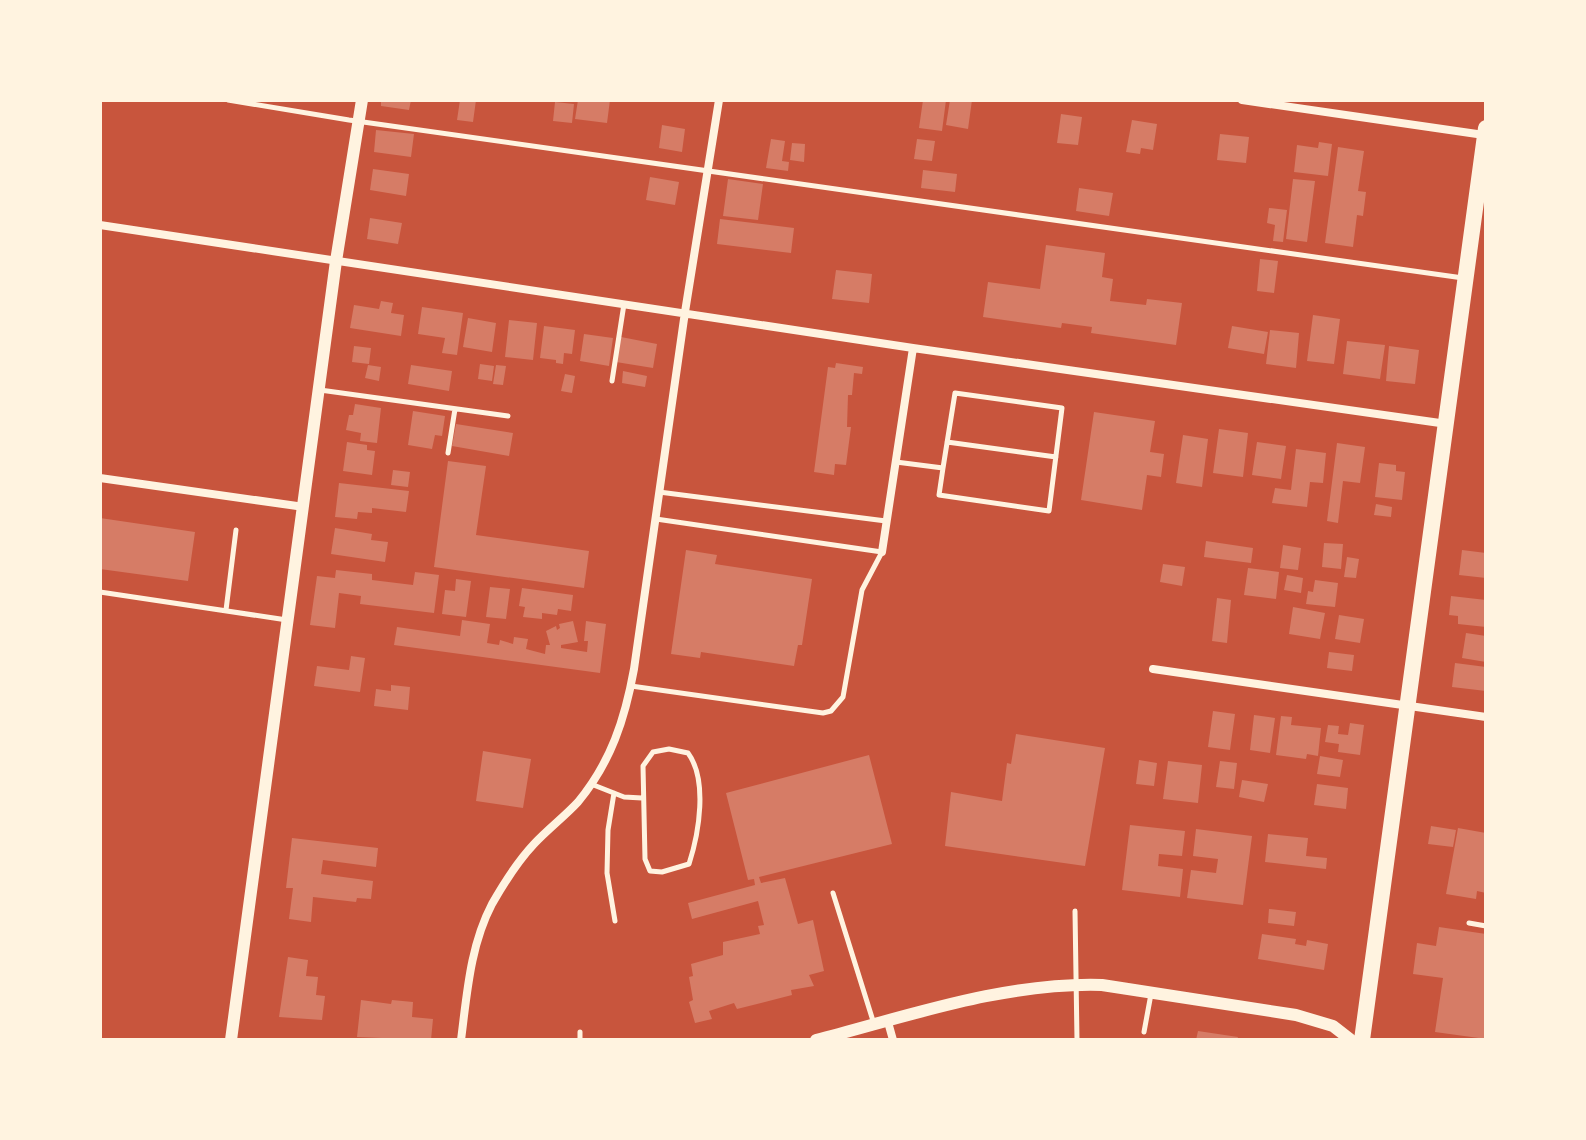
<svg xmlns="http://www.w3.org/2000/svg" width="1586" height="1140" viewBox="0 0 1586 1140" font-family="Lato,sans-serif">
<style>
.building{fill:#d67c66}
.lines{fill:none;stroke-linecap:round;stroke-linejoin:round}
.service{stroke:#fff3e0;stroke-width:5}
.minor{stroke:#fff3e0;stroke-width:8}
.tertiary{stroke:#fff3e0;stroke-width:12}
.primary{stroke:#fff3e0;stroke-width:16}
</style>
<rect width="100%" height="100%" fill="#c8553d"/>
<!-- building -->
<path class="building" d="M381,100H411L409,110L381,106Z
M460,100H476L473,122L457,120Z
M578,100H610L607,123L575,119Z
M923,100H946L942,131L919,128Z
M950,100H972L968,129L946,125Z
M555,102L574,104L572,123L553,121Z
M1061,114L1082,117L1078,145L1057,143Z
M1132,120L1157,124L1153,150L1141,148L1140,154L1126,152Z
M662,125L685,129L682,152L659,148Z
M376,130L414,134L411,157L374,152Z
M1220,134L1249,137L1246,163L1217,160Z
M771,139L785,141L782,161L789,162L788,171L766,168Z
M917,139L935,141L932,161L914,159Z
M1319,142L1332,144L1328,176L1294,172L1297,145L1318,148Z
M792,143L805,144L804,162L790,160Z
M1338,147L1364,151L1358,191L1366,192L1363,216L1357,215L1353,247L1325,243Z
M373,169L409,174L406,196L370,190Z
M923,170L957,174L955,192L921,188Z
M650,177L679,182L675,205L646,200Z
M728,179L763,184L758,220L723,216Z
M1293,179L1315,181L1307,242L1286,239Z
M1079,188L1113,193L1109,216L1076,211Z
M1269,208L1287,210L1283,242L1273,241L1275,225L1267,223Z
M370,218L402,223L398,244L367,239Z
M720,219L794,228L791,253L717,244Z
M1046,245L1105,253L1102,277L1113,279L1110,301L1146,305L1147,299L1182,303L1176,345L1091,333L1092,327L1062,323L1061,328L983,317L988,282L1040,289Z
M1260,259L1278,261L1274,293L1257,291Z
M836,270L872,274L869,303L832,299Z
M381,301L393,303L391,313L404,315L401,336L350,328L354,305L379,309Z
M422,307L463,313L457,355L442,353L445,338L418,334Z
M1313,315L1340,319L1334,364L1307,361Z
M468,318L496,323L492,352L463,347Z
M509,320L537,323L533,360L505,357Z
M544,326L575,330L572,354L564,353L563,364L556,363V360L540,358Z
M1232,326L1268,332L1264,354L1228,348Z
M1270,330L1299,333L1296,368L1266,364Z
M584,334L613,338L609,366L580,361Z
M621,337L657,344L653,368L616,362Z
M1347,341L1385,345L1380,379L1343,374Z
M354,346L371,348L369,364L352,362Z
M1389,346L1419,350L1415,384L1386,381Z
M836,363L863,367L862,374L854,373L852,395H848L847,427H851L846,465L835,464L834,475L814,472L828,367L835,368Z
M480,364L494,366L492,381L478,379Z
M368,365L381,367L379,381L365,378Z
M411,365L452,371L449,391L408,384Z
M496,365L506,366L503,385L493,384Z
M623,371L647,376L645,387L622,383Z
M565,374L575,376L572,393L561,391Z
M355,404L381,408L377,443L360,441L361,433L346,430L349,415H353Z
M413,411L445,416L442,436L435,435L432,449L408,445Z
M1094,412L1155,421L1150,452L1164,454L1161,477L1147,475L1142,510L1081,500Z
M456,424L513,433L509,456L452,446Z
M1219,429L1248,433L1243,477L1213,473Z
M1183,435L1208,439L1202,487L1176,483Z
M347,442L367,445V450L375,451L372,475L343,471Z
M1257,442L1286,446L1281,479L1252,475Z
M1337,443L1365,447L1360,483L1343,481L1338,523L1327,521Z
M1296,449L1326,453L1323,483L1310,482L1307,507L1272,503L1275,488L1291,490Z
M448,461L486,466L476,535L589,551L584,588L434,567Z
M1379,463L1396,465V471L1405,472L1402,500L1375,497Z
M393,470L410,472L408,487L391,485Z
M339,483L409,491L406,512L372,508V513L358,512L357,519L335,517Z
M1376,504L1392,507L1391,517L1374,515Z
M100,518L195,532L188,581L100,569Z
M335,528L372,534L371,540L388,542L385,562L331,554Z
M1206,541L1253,548L1251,563L1204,557Z
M1324,543L1343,544L1341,569L1322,567Z
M1283,545L1301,548L1298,570L1280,568Z
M686,550L717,555L715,564L812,579L802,645H798L794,666L701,652L700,658L671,654Z
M1462,550L1486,553V578L1459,575Z
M1347,557L1359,559L1356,578L1344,577Z
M1163,564L1185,567L1182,586L1160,582Z
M1248,568L1279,572L1276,599L1244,595Z
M336,570L372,574V580L413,585L415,572L439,575L434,613L360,604L361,596L339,593L335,628L310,625L317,576L335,578Z
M1287,575L1303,578L1301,593L1284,590Z
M456,579L471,581L466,617L442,614L445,590L455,591Z
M1315,580L1338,583L1335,607L1306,604L1308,591L1313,592Z
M490,587L510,589L506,619L486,617Z
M522,588L573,595L571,611L558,609L557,615L542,613V619L523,617L525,607L519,606Z
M1451,596L1486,600V627L1458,624V616L1449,615Z
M1217,598L1231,600L1227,643L1212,641Z
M1293,607L1325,613L1320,639L1289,634Z
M1339,615L1364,619L1360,643L1335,639Z
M462,620L490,624L487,643L499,645L500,640L513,644L514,637L528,639L526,649L545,654L546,645H550L546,631L556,626L557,630L560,628L559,624L573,621L578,642L561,645V648L587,652L588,641H584L586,621L606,624L600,673L394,645L397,627L460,636Z
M1466,633L1486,636V662L1462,658Z
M1329,652L1354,655L1352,671L1327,668Z
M351,656L365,658L360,692L314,686L317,666L349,670Z
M1455,663L1486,667V691L1452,687Z
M391,685L410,687L408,710L374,706L376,689L391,691Z
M1213,711L1235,714L1230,750L1208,747Z
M1254,715L1275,718L1270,753L1250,750Z
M1281,716L1292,717L1291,725L1321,728L1318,756L1307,754L1306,759L1276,755Z
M1350,723L1364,725L1360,755L1338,752L1339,744L1325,742L1328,725L1339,726L1338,734L1348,735Z
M1016,734L1105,748L1085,866L945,846L951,792L1002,801L1007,763L1011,764Z
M483,751L531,759L523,808L476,801Z
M869,755L892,844L759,877L761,883L785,878L798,924L813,920L824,971L809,975L814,986L791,990L792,995L737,1009L734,1003L709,1011L712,1019L695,1023L689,1002L693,1000L689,977L693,976L691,964L723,955V942L760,934L758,926L764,925L758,901L692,919L688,903L755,885L754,879L748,880L726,793Z
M1320,756L1343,760L1340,777L1317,774Z
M1139,760L1157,763L1154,786L1136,784Z
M1168,761L1202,765L1198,803L1163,799Z
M1220,761L1237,763L1234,789L1216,787Z
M1242,780L1268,784L1264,802L1239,797Z
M1317,784L1348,788L1346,809L1314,805Z
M1130,825L1185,831L1182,856L1159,854L1158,866L1183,869L1180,897L1122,890Z
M1431,826L1456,830L1453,847L1428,844Z
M1458,828L1486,833V893L1477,891L1476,899L1446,894Z
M1196,829L1252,836L1243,905L1187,898L1191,870L1216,873L1218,859L1193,856Z
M1268,834L1308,838L1306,856L1327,858L1326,869L1265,862Z
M292,838L378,848L376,867L323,860L321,874L373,881L371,899L357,898L356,902L313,897L311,922L289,919L293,888H286Z
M1269,909L1296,912L1294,926L1268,923Z
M1439,927L1486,934V1039L1435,1032L1443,978L1413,974L1417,943L1436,946Z
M1262,934L1296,939L1295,944L1306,946L1307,940L1328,944L1324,970L1258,959Z
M288,957L308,960L306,976L318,977L316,995L325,996L322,1020L279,1017Z
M361,1000L391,1004L392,1000L413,1002L412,1017L433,1019L431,1040L357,1037Z
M1198,1031L1238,1037L1237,1040H1196Z"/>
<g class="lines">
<!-- service -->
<path class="service" d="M228,100L349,120L1463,278
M612,381L624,304
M320,390L508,416
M947,442L1056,457
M448,453L455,409
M896,462L943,468L939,495L1049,511L1062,408L955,393L943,468
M659,492L886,521
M100,592L287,620
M226,610L236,530
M631,686L823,713L831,711L843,697L862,590L882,552L656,519
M669,749L688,753C708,780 699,833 689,864L662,872L650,871L645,859L643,766L653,752Z
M591,784L624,797L642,798
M614,793L608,830L607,873L615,921
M833,893L874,1024
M1075,911L1077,1040
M1469,923L1486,926
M580,1032V1040
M1144,1032L1151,994"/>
<!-- minor -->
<path class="minor" d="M1242,100L1484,135
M100,225L913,348L1447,424
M100,478L304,507
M882,552L913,348
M1153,669L1486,717
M888,1022L893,1040
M461,1040C467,994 470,946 492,904C504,883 517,862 534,844C548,829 564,817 578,802C611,762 625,719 634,669L685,312L719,100"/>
<!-- tertiary -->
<path class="tertiary" d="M231,1040L336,261L362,100
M816,1040C909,1016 1005,982 1102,985L1296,1015L1333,1026L1351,1040"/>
<!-- primary -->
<path class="primary" d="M1362,1040L1486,128"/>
</g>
<!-- border -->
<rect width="1586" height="1140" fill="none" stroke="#fff3e0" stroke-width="204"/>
</svg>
